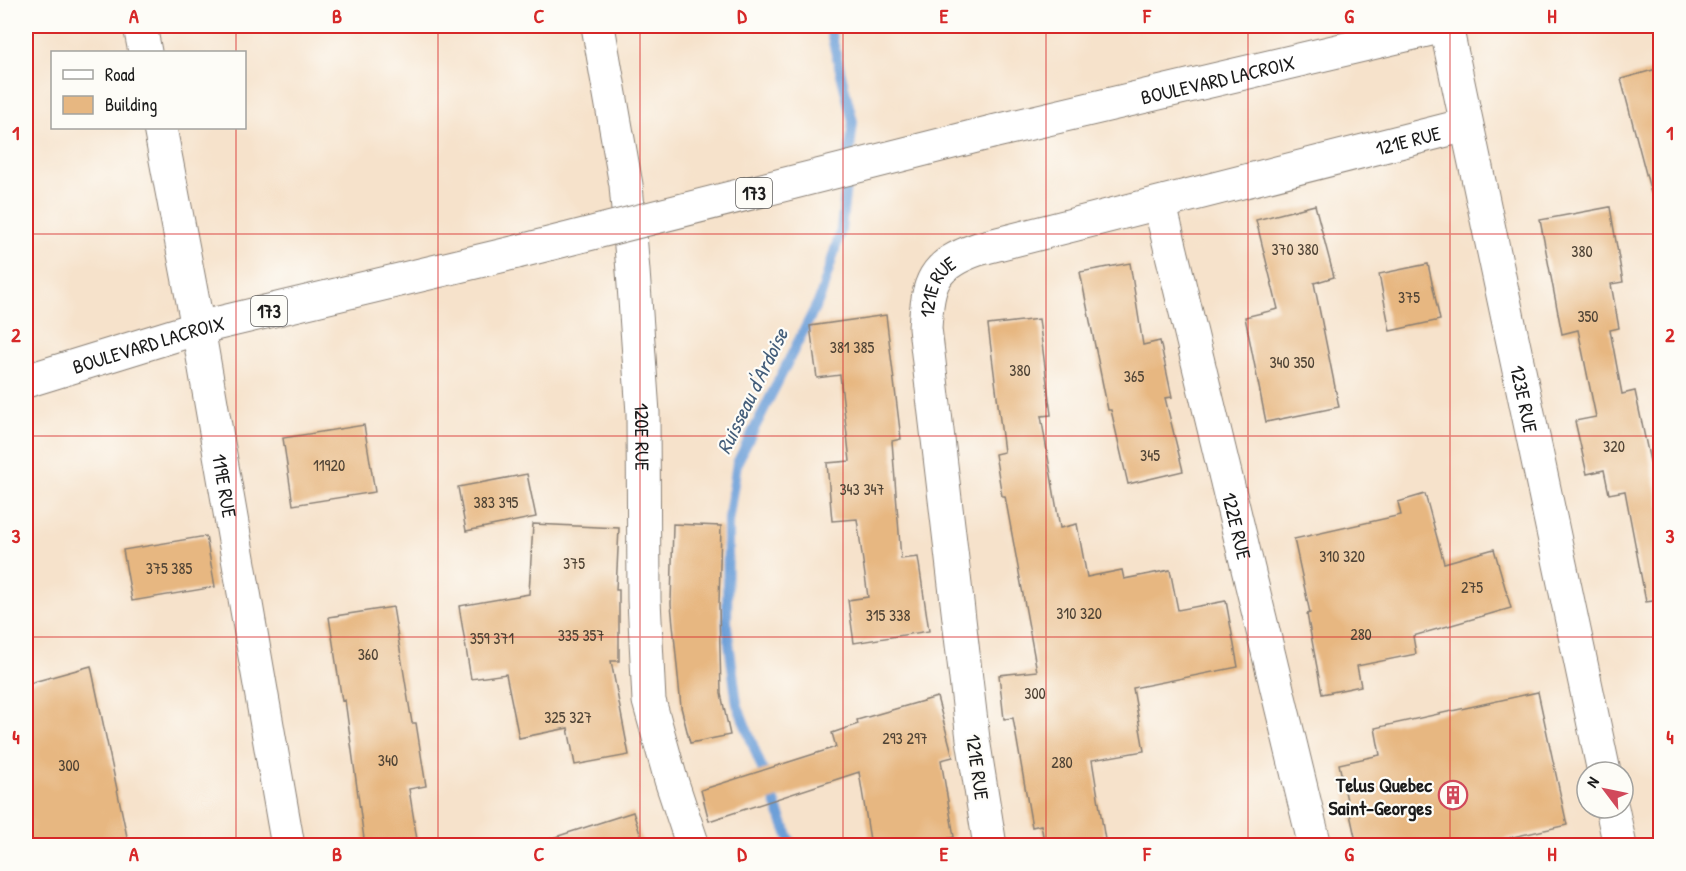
<svg xmlns="http://www.w3.org/2000/svg" width="1686" height="871" viewBox="0 0 1686 871" font-family="'Patrick Hand',sans-serif">
<style>
.lines{fill:none;stroke-linecap:round;stroke-linejoin:round}
.stream{stroke:#6c9fd8;stroke-width:10}
.building{fill:#e7b781}
.minor-casing{stroke:#897f74;stroke-width:35}
.tertiary-casing{stroke:#897f74;stroke-width:35}
.primary-casing{stroke:#897f74;stroke-width:35}
.minor{stroke:#fff;stroke-width:33}
.tertiary{stroke:#fff;stroke-width:33}
.primary{stroke:#fff;stroke-width:33}
.primary-bridge-casing{stroke:#897f74;stroke-width:35;stroke-linecap:butt}
.primary-bridge{stroke:#fff;stroke-width:33}
.grid{fill:none;stroke:#d62828;stroke-width:1.5;stroke-opacity:0.55}
.labels{text-anchor:middle;dominant-baseline:central;stroke-width:4.5;stroke-linejoin:round;paint-order:stroke}
.number-label{font-size:16px;fill:#4f4335}
.shield{fill:#fdfcf7;stroke:#605f5e;stroke-width:1.5}
.shield-label{font-size:18px;font-weight:bold;fill:#1c1c1c}
.street-label{font-size:20px;fill:#1c1c1c;stroke:#fdfcf7}
.poi-label{font-size:20px;font-weight:bold;fill:#1c1c1c;stroke:#fdfcf7;text-anchor:end}
.water-label{font-size:21px;font-style:italic;fill:#445e7a;stroke:#fdfcf7}
.neatline{fill:none;stroke:#d62828;stroke-width:2}
.grid-label{font-size:20px;text-anchor:middle;font-weight:bold;fill:#d62828}
</style>
<rect width="100%" height="100%" fill="#fdfcf7"/>
<filter id="ink" filterUnits="userSpaceOnUse"><feTurbulence type="fractalNoise" baseFrequency=".0167" numOctaves="2"/><feDisplacementMap in="SourceGraphic" scale="12" xChannelSelector="R" yChannelSelector="G"/><feConvolveMatrix kernelMatrix="1 2 1 2 8 2 1 2 1" color-interpolation-filters="sRGB"/></filter>
<filter id="wash" filterUnits="userSpaceOnUse"><feTurbulence type="fractalNoise" baseFrequency=".008" numOctaves="4" result="noise"/><feDisplacementMap in="SourceGraphic" scale="24" xChannelSelector="R" yChannelSelector="G"/><feGaussianBlur stdDeviation="1.35" result="paint"/><feColorMatrix in="noise" values="0 0 0 0 0 0 0 0 0 0 0 0 0 0 0 0 0 1.4 0 .05"/><feComposite in="paint" operator="in"/></filter>
<g filter="url(#wash)">
<rect width="100%" height="100%" fill="#f6e2cb"/>
<g class="lines">
<!-- stream -->
<path class="stream" d="M792,846L737,704L727,627L728,522L737,463L820,298L841,230L853,122L829,26"/>
</g>
<g id="blocks">
<!-- building -->
<path class="building" d="M1660,68V192L1651,193L1621,79Z
M1315,205L1334,277L1314,283L1339,407L1266,422L1245,317L1278,309L1256,220Z
M1610,207L1623,282L1611,284L1619,328L1610,330L1622,394L1635,391L1660,508V600L1646,602L1625,491L1609,494L1604,470L1587,474L1575,421L1596,417L1578,330L1562,334L1540,220Z
M1130,263L1143,345L1160,341L1172,397L1165,398L1183,471L1128,484L1111,410H1108L1080,272Z
M1428,264L1440,320L1390,331L1379,274Z
M886,315L901,439L892,441L901,559L918,557L929,631L854,643L848,600L868,597L857,519L832,521L827,463L850,461L840,375L817,378L810,326Z
M1039,319L1051,415L1041,416L1060,528L1077,524L1087,577L1122,570L1124,579L1170,570L1178,610L1226,601L1238,667L1133,688L1144,751L1092,760L1106,846H1045L1041,825L1032,827L1013,718L1004,719L999,675L1037,671L1005,496H1002L995,454L1004,452L988,325Z
M364,425L375,492L293,505L283,438Z
M527,474L536,517L466,531L458,487Z
M1425,494L1444,563L1494,549L1511,608L1413,636L1416,654L1357,666L1361,686L1322,694L1307,614L1310,613L1294,539L1401,515L1398,502Z
M533,524L619,528L616,590H619V661H611L629,755L575,765L568,728L519,738L506,674L471,679L459,606L529,594Z
M673,524L721,526L719,605L721,694L730,735L690,743L681,707L671,604Z
M206,536L215,587L132,601L123,550Z
M393,607L412,723H416L426,786L409,789L418,846H365L345,700L342,701L329,617Z
M91,666L129,846H26V684Z
M1538,692L1567,825L1473,846H1357L1339,764L1380,755L1375,728Z
M937,697L953,757L941,760L954,837L946,839L947,846H871L859,772L709,821L701,790L836,747L832,733L858,724L857,720Z
M633,812L644,846H550L549,839Z"/>
</g>
</g>
<g filter="url(#ink)">
<use href="#blocks" fill-opacity="0" stroke="#897f74" stroke-width="1.5"/>
<g class="lines">
<!-- minor casing -->
<g class="minor-casing">
<g id="minor">
<path id="s1" d="M598,26L626,185L633,271L643,413L644,600L649,701L671,780L693,846"/>
<path id="s2" d="M1446,26L1604,772"/>
<path id="s3" d="M1160,205L1315,846"/>
<path id="s4" d="M198,328L288,846"/>
<path d="M1612,808L1620,846"/>
<path id="s5" d="M990,846L973,739L925,328C928,282 932,265 978,249L1466,125"/>
</g>
</g>
<!-- tertiary casing -->
<g class="tertiary-casing">
<path id="tertiary" d="M140,26L145,52
M160,128L198,328"/>
</g>
<!-- primary casing -->
<g class="primary-casing">
<g id="primary">
<path id="s6" d="M992,132L1444,26"/>
<path id="s7" d="M26,381L198,328L517,252"/>
</g>
</g>
<!-- minor -->
<use href="#minor" class="minor"/>
<!-- tertiary -->
<use href="#tertiary" class="tertiary"/>
<!-- primary -->
<use href="#primary" class="primary"/>
<!-- primary-bridge casing -->
<g class="primary-bridge-casing">
<path id="primary-bridge" d="M517,252L992,132"/>
</g>
<!-- primary-bridge -->
<use href="#primary-bridge" class="primary-bridge"/>
</g>
</g>
<!-- grid -->
<path class="grid" d="M236,26V52M438,26V846M640,26V846M843,26V846M1046,26V846M1248,26V846M1450,26V846M236,128V846M26,234H1660M26,436H1660M26,637H1660"/>
<!-- icons -->
<defs>
<g id="building-ring" transform="scale(1.5)"><circle r="9.5" fill="#fdfcf7" stroke="#d1495b" stroke-width="1.5"/><path d="M-4-6H4V6H1V3H-1V6H-4ZM-2.5-4.3h1.7v1.8h-1.7ZM.8-4.3h1.7v1.8H.8ZM-2.5-1h1.7V.8h-1.7ZM.8-1h1.7V.8H.8Z" fill="#d1495b"/></g>
</defs>
<g fill-rule="evenodd">
<use href="#building-ring" x="1453" y="795"/>
</g>
<g class="labels">
<!-- number labels -->
<g class="number-label">
<text x="1295" y="249">370 380</text>
<text x="1582" y="251">380</text>
<text x="1409" y="297">375</text>
<text x="1588" y="316">350</text>
<text x="852" y="347">381 385</text>
<text x="1292" y="362">340 350</text>
<text x="1020" y="370">380</text>
<text x="1134" y="376">365</text>
<text x="1614" y="446">320</text>
<text x="1150" y="455">345</text>
<text x="329" y="465">11920</text>
<text x="862" y="489">343 347</text>
<text x="496" y="502">383 395</text>
<text x="1342" y="556">310 320</text>
<text x="574" y="563">375</text>
<text x="169" y="568">375 385</text>
<text x="1472" y="587">275</text>
<text x="1079" y="613">310 320</text>
<text x="888" y="615">315 338</text>
<text x="1361" y="634">280</text>
<text x="581" y="635">335 357</text>
<text x="492" y="638">359 371</text>
<text x="368" y="654">360</text>
<text x="1035" y="693">300</text>
<text x="568" y="717">325 327</text>
<text x="905" y="738">293 297</text>
<text x="388" y="760">340</text>
<text x="1062" y="762">280</text>
<text x="69" y="765">300</text>
</g>
<!-- shield labels -->
<g class="shield">
<rect x="736" y="178" width="36" height="30" rx="4.5"/>
<rect x="251" y="296" width="36" height="30" rx="4.5"/>
</g>
<g class="shield-label">
<text x="754" y="193">173</text>
<text x="269" y="311">173</text>
</g>
<!-- street labels -->
<g class="street-label">
<text stroke="none"><textPath href="#s6" startOffset="232">BOULEVARD LACROIX</textPath></text>
<text stroke="none"><textPath href="#s5" startOffset="1070">121E RUE</textPath></text>
<text stroke="none"><textPath href="#s5" startOffset="566">121E RUE</textPath></text>
<text stroke="none"><textPath href="#s7" startOffset="128">BOULEVARD LACROIX</textPath></text>
<text stroke="none"><textPath href="#s2" startOffset="381">123E RUE</textPath></text>
<text stroke="none"><textPath href="#s1" startOffset="414">120E RUE</textPath></text>
<text stroke="none"><textPath href="#s4" startOffset="160">119E RUE</textPath></text>
<text stroke="none"><textPath href="#s3" startOffset="330">122E RUE</textPath></text>
<text transform="translate(978 767) rotate(82)">121E RUE</text>
</g>
<!-- poi labels -->
<g class="poi-label">
<text x="1432" y="784">Telus Quebec<tspan x="1432" dy="23">Saint-Georges</tspan></text>
</g>
<!-- water labels -->
<g class="water-label">
<text transform="translate(752 391) rotate(-64)">Ruisseau d'Ardoise</text>
</g>
</g>
<!-- margin -->
<rect width="1686" height="871" fill="none" stroke="#fdfcf7" stroke-width="66"/>
<!-- legend -->
<rect x="51" y="51" width="195" height="78" fill="#fdfcf7" stroke="#a3a29f" stroke-width="1.5"/>
<rect x="63" y="70" width="30" height="9" fill="#ffffff" stroke="#a3a29f" stroke-width="1.5"/>
<text x="105" y="81" font-size="18" fill="#1c1c1c">Road</text>
<rect x="63" y="96" width="30" height="18" fill="#e7b781" stroke="#a3a29f" stroke-width="1.5"/>
<text x="105" y="111" font-size="18" fill="#1c1c1c">Building</text>
<!-- north arrow -->
<g transform="translate(1605 790) rotate(302)"><circle r="28" fill="#fdfcf7" stroke="#a3a29f" stroke-width="1.5"/>
<path d="M0-4.5L10 22L0 15L-10 22Z" fill="#d1495b"/>
<text y="-9" font-size="16" font-weight="bold" text-anchor="middle" fill="#1c1c1c">N</text>
</g>
<rect x="33" y="33" width="1620" height="805" class="neatline"/>
<g class="grid-label">
<text x="134" y="23">A</text>
<text x="337" y="23">B</text>
<text x="539" y="23">C</text>
<text x="742" y="23">D</text>
<text x="944" y="23">E</text>
<text x="1147" y="23">F</text>
<text x="1349" y="23">G</text>
<text x="1552" y="23">H</text>
<text x="16" y="140">1</text>
<text x="1670" y="140">1</text>
<text x="16" y="342">2</text>
<text x="1670" y="342">2</text>
<text x="16" y="543">3</text>
<text x="1670" y="543">3</text>
<text x="16" y="744">4</text>
<text x="1670" y="744">4</text>
<text x="134" y="861">A</text>
<text x="337" y="861">B</text>
<text x="539" y="861">C</text>
<text x="742" y="861">D</text>
<text x="944" y="861">E</text>
<text x="1147" y="861">F</text>
<text x="1349" y="861">G</text>
<text x="1552" y="861">H</text>
</g>
</svg>
